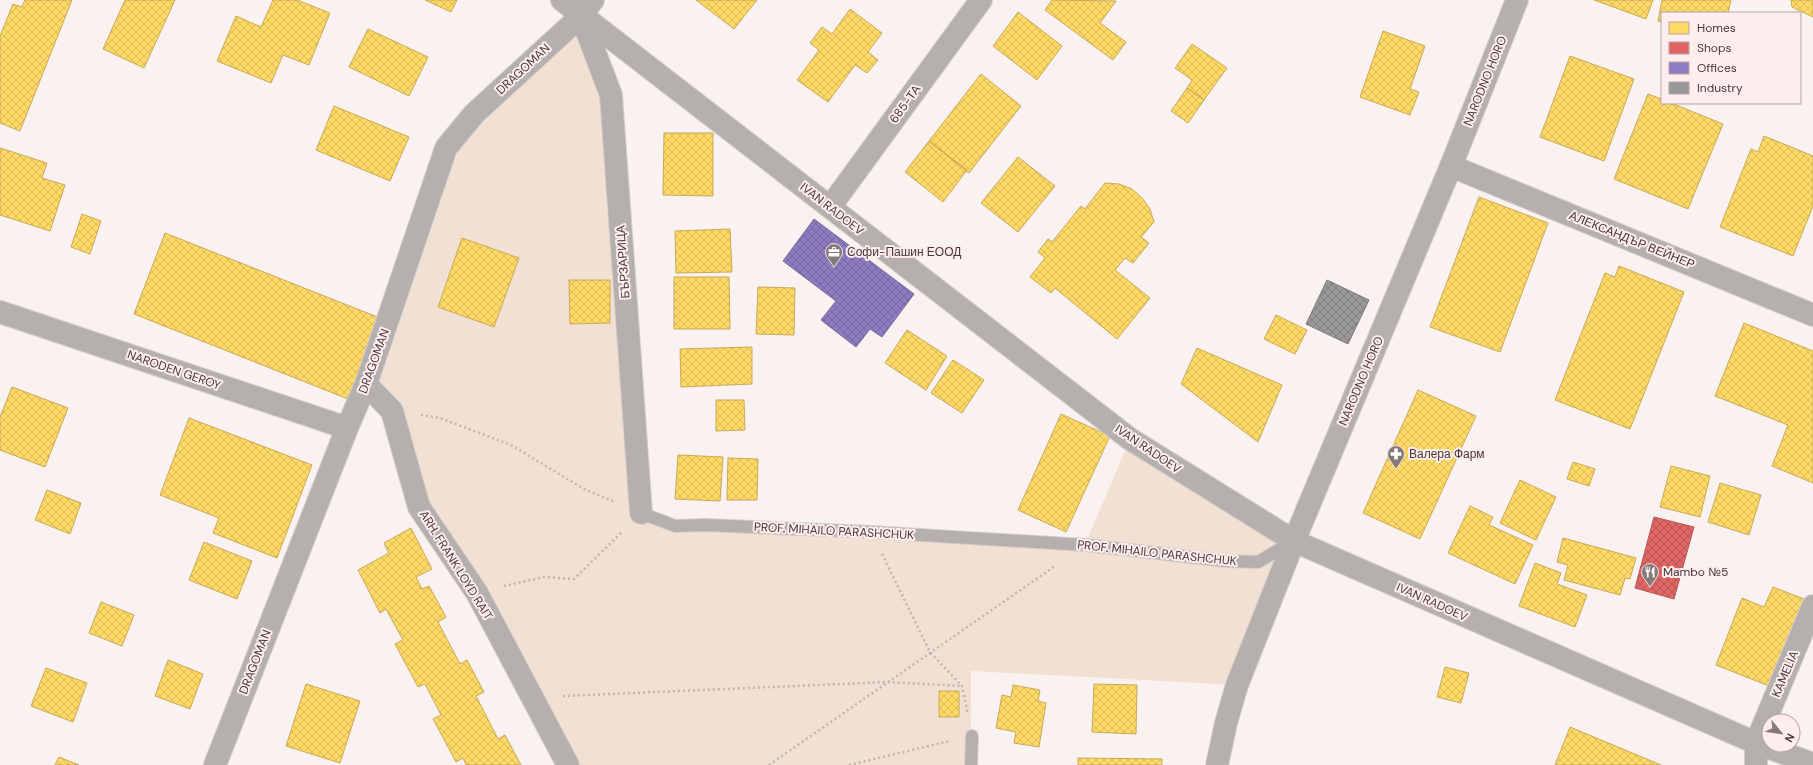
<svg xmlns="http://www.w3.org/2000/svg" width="1813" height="765" viewBox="0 0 1813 765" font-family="'DM Sans',sans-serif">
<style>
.grass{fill:#f2e1d2}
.homes{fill:url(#homes-cross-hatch);stroke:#c8a958}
.shops{fill:url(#shops-cross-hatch);stroke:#b25858}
.offices{fill:url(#offices-cross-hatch);stroke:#796899}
.industry{fill:url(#industry-cross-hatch);stroke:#807c7c}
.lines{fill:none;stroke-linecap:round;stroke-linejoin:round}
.service-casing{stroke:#d5cecc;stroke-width:14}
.minor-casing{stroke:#d5cecc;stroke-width:24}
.path{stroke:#bcb6b4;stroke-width:2.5;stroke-dasharray:2 3;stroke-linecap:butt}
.service{stroke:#b5b0ae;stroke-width:12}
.minor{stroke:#b5b0ae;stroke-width:22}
.labels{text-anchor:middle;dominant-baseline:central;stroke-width:4;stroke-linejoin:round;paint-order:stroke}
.street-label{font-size:12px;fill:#473837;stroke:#fdeeed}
.poi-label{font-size:12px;fill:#473837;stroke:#fdeeed;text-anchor:start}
</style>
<defs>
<pattern id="homes-cross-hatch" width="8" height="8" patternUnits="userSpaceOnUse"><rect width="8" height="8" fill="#ffd966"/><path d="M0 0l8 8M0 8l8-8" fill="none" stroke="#dcbb59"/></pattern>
<pattern id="shops-cross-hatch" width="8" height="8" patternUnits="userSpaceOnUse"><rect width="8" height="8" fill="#e06666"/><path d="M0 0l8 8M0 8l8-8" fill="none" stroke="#b75555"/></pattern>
<pattern id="offices-cross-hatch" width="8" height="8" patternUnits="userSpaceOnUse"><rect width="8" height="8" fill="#8e7cc3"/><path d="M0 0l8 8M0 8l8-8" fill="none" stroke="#76679f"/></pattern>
<pattern id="industry-cross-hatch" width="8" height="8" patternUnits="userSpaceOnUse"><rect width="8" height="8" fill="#999"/><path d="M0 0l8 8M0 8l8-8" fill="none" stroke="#7f7e7e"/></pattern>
</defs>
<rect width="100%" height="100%" fill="#faf2f0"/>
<!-- grass -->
<path class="grass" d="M581,16L611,95L641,513L675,526L1085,545L1130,439L1294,541L1237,685L971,671V765H568L419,507L392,411L366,384L446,148Z"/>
<!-- homes -->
<path class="homes" d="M25,0H72L20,131L0,123V36L13,4L22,7Z
M125,0H175L144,68L103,49Z
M273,0H297L330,13L309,65L283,55L271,83L217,61L236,16L261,27Z
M425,0H457L451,12Z
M696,0H757L734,29Z
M1052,0L1116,1L1100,23L1126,42L1113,60L1045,10Z
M1594,0H1653L1646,19Z
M1662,0H1731L1728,13H1662V22L1658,21Z
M1791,0H1813V17L1792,7Z
M850,9L882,33L868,52L878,60L867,73L855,65L828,102L797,80L819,50L810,43L822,27L832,34Z
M1018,12L1062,46L1037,80L993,46Z
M368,29L428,57L409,96L349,67Z
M1383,31L1425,46L1410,89L1419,92L1410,115L1360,97Z
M1192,44L1227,68L1204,100L1187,88L1192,80L1175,68Z
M1570,56L1634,79L1604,161L1540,137Z
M981,74L1021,106L969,173L929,141Z
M1187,88L1204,100L1188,123L1171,111Z
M1648,94L1662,99V103H1671L1723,124L1688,209L1614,179Z
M334,106L409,137L390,181L316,150Z
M664,133H713V196L663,195Z
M1764,136L1813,156V206L1793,256L1720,227L1751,149L1758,152Z
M929,141L967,170L943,202L905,172Z
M0,148L47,163L42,178L65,185L50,231L0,215Z
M1018,157L1055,186L1018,232L981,203Z
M1105,183L1119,184L1132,189L1142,198L1150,209L1154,222L1141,237L1149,243L1133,263L1125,258L1115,270L1150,298L1117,339L1055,288L1051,293L1030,277L1045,258L1038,252L1048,239L1052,242L1081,206L1085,209Z
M1479,197L1548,223L1500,352L1430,327Z
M82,214L101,221L90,254L71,247Z
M730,229L732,272L676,273L675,231Z
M165,233L380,318L348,399L134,314Z
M462,238L519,258L494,327L438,307Z
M1619,266L1684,292L1630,429L1555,400L1605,273L1615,277Z
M674,277H729L730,329H674Z
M569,280H610V323L570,324Z
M758,287L795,288L794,335L756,334Z
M1276,315L1307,330L1295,354L1264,339Z
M1744,323L1813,351V483L1772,466L1788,425L1715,396Z
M907,330L947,356L926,390L885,363Z
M752,347V384L681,387L680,349Z
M1197,348L1282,385L1258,442L1181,384Z
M953,360L984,380L962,413L931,393Z
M12,387L68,408L45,467L0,450V417Z
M1418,390L1476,416L1420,539L1363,513Z
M716,400H744L745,430L716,431Z
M1061,414L1110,436L1066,532L1018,510Z
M189,418L312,465L277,558L213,533L219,518L160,495Z
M678,455L723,457L720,501L675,499Z
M728,458L758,459L757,500H727Z
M1573,462L1595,469L1589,486L1567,479Z
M1671,466L1710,476L1700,517L1660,507Z
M1520,480L1556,497L1536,540L1500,523Z
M1720,483L1761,495L1749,535L1708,522Z
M47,490L81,503L70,534L35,520Z
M1470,506L1493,517L1489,525L1533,545L1515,584L1448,553Z
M411,528L432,569L416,577L422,589L429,586L446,617L438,622L460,664L467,660L484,692L476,696L498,739L505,735L521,765H466L463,758L456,762L433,719L441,715L425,684L418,687L395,644L403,640L386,609L380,613L358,570L389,553L384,543Z
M1563,538L1636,558L1630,579L1625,578L1620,595L1564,580L1568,565L1557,562Z
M204,542L252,561L237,599L189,580Z
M1535,563L1561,573L1557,584L1587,595L1575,627L1519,606Z
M1773,587L1804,599L1769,686L1716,665L1742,598L1764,607Z
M101,602L134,615L122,646L89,633Z
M168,660L203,674L190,709L155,696Z
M1445,667L1469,673L1461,703L1437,697Z
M46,668L87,683L73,722L31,706Z
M306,684L360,701L340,763L286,746Z
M1094,684L1137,685L1136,734L1092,732Z
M1013,685L1040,690L1038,701L1046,703L1039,747L1014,743L1016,732L996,728L1002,695L1011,697Z
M939,691H959V717H939Z
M1570,727L1661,765H1555Z
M59,757L79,765H55Z
M1078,758L1162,759V765H1078Z"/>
<!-- shops -->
<path class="shops" d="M1654,517L1694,527L1674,599L1635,588Z"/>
<!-- offices -->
<path class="offices" d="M814,219L914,294L882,337L870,329L856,347L821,320L836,301L783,261Z"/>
<!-- industry -->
<path class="industry" d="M1327,280L1369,300L1348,344L1306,324Z"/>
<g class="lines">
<!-- service casing -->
<g class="service-casing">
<path id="service" d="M641,513L675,526L705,525L871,532L1085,545L1226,561L1258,562L1292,542
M971,765L972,736"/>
</g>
<!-- minor casing -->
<g class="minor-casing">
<path id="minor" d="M562,0L1130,439L1294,541L1756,743L1813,764
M581,16L611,95L641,513
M1451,166L1813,315
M830,207L981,0
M0,312L347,428
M366,384L392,411L419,507L477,593L568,765
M215,765L347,428L366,384L446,148L474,114L581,16L593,0
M1217,765L1226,723L1237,685L1294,541L1451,166L1517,0
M1756,765V743L1813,606"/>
</g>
<!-- path -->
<path class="path" d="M421,415L440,418L511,445L584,489L613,501
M882,554L930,652L962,686L968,715
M504,586L544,577L574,579L623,531
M563,696L887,682L962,686
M769,765L1055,566
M849,765L950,741"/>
<!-- service -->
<use href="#service" class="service"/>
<!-- minor -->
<use href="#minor" class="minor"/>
</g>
<!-- icons -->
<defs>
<g id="office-pin" transform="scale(0.9)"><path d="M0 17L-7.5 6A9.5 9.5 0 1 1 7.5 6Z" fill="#867978" stroke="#fdeeed"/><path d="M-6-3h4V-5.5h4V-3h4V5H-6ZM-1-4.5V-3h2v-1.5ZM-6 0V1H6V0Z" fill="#fff"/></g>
<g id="pharmacy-pin" transform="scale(0.9)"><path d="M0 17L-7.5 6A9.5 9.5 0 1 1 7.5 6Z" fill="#867978" stroke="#fdeeed"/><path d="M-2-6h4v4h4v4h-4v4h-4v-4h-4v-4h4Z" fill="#fff"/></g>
<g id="restaurant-pin" transform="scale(0.9)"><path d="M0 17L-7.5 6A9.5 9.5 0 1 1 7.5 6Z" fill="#867978" stroke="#fdeeed"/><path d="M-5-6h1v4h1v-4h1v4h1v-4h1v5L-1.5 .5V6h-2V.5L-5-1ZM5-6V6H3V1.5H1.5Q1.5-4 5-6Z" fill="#fff"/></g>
</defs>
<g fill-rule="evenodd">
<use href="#office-pin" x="834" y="252"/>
<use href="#pharmacy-pin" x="1396" y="454"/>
<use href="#restaurant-pin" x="1650" y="572"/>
</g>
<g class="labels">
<!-- street labels -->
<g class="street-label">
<text transform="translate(523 69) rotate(-43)">DRAGOMAN</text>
<text transform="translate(1485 81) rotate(-68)">NARODNO HORO</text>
<text transform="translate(905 104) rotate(-54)">685-ТА</text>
<text transform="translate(832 209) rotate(38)">IVAN RADOEV</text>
<text transform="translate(1632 240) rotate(22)">АЛЕКСАНДЪР ВЕЙНЕР</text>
<text transform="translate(623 262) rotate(-94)">БЪРЗАРИЦА</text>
<text transform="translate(374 361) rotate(-70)">DRAGOMAN</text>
<text transform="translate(174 370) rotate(19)">NARODEN GEROY</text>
<text transform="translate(1361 381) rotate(-67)">NARODNO HORO</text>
<text transform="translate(1148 449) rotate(34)">IVAN RADOEV</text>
<text transform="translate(834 531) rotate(3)">PROF. MIHAILO PARASHCHUK</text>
<text transform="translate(1157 553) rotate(6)">PROF. MIHAILO PARASHCHUK</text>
<text transform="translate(456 565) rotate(58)">ARH. FRANK LOYD RAIT</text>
<text transform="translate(1432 602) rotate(24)">IVAN RADOEV</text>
<text transform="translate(255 662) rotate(-69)">DRAGOMAN</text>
<text transform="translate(1785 674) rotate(-67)">KAMELIA</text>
</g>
<!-- poi labels -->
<g class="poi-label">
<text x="847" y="252">Софи-Пашин ЕООД</text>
<text x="1409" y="454">Валера Фарм</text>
<text x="1663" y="572">Mambo №5</text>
</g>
</g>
<!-- legend -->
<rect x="1661" y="12" width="140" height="92" fill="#fdeeed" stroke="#b4a5a4"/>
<rect x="1669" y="22" width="20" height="12" fill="#ffd966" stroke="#b4a5a4"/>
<text x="1697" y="32" font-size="12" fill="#473837">Homes</text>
<rect x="1669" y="42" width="20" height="12" fill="#e06666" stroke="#b4a5a4"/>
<text x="1697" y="52" font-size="12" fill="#473837">Shops</text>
<rect x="1669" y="62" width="20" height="12" fill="#8e7cc3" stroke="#b4a5a4"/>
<text x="1697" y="72" font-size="12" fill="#473837">Offices</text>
<rect x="1669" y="82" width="20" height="12" fill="#999999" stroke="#b4a5a4"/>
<text x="1697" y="92" font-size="12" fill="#473837">Industry</text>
<!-- north arrow -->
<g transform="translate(1781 733) rotate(119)"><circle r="19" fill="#fdeeed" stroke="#b4a5a4"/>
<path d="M0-3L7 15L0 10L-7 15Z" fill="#867978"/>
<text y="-6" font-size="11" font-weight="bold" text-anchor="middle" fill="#473837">N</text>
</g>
</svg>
